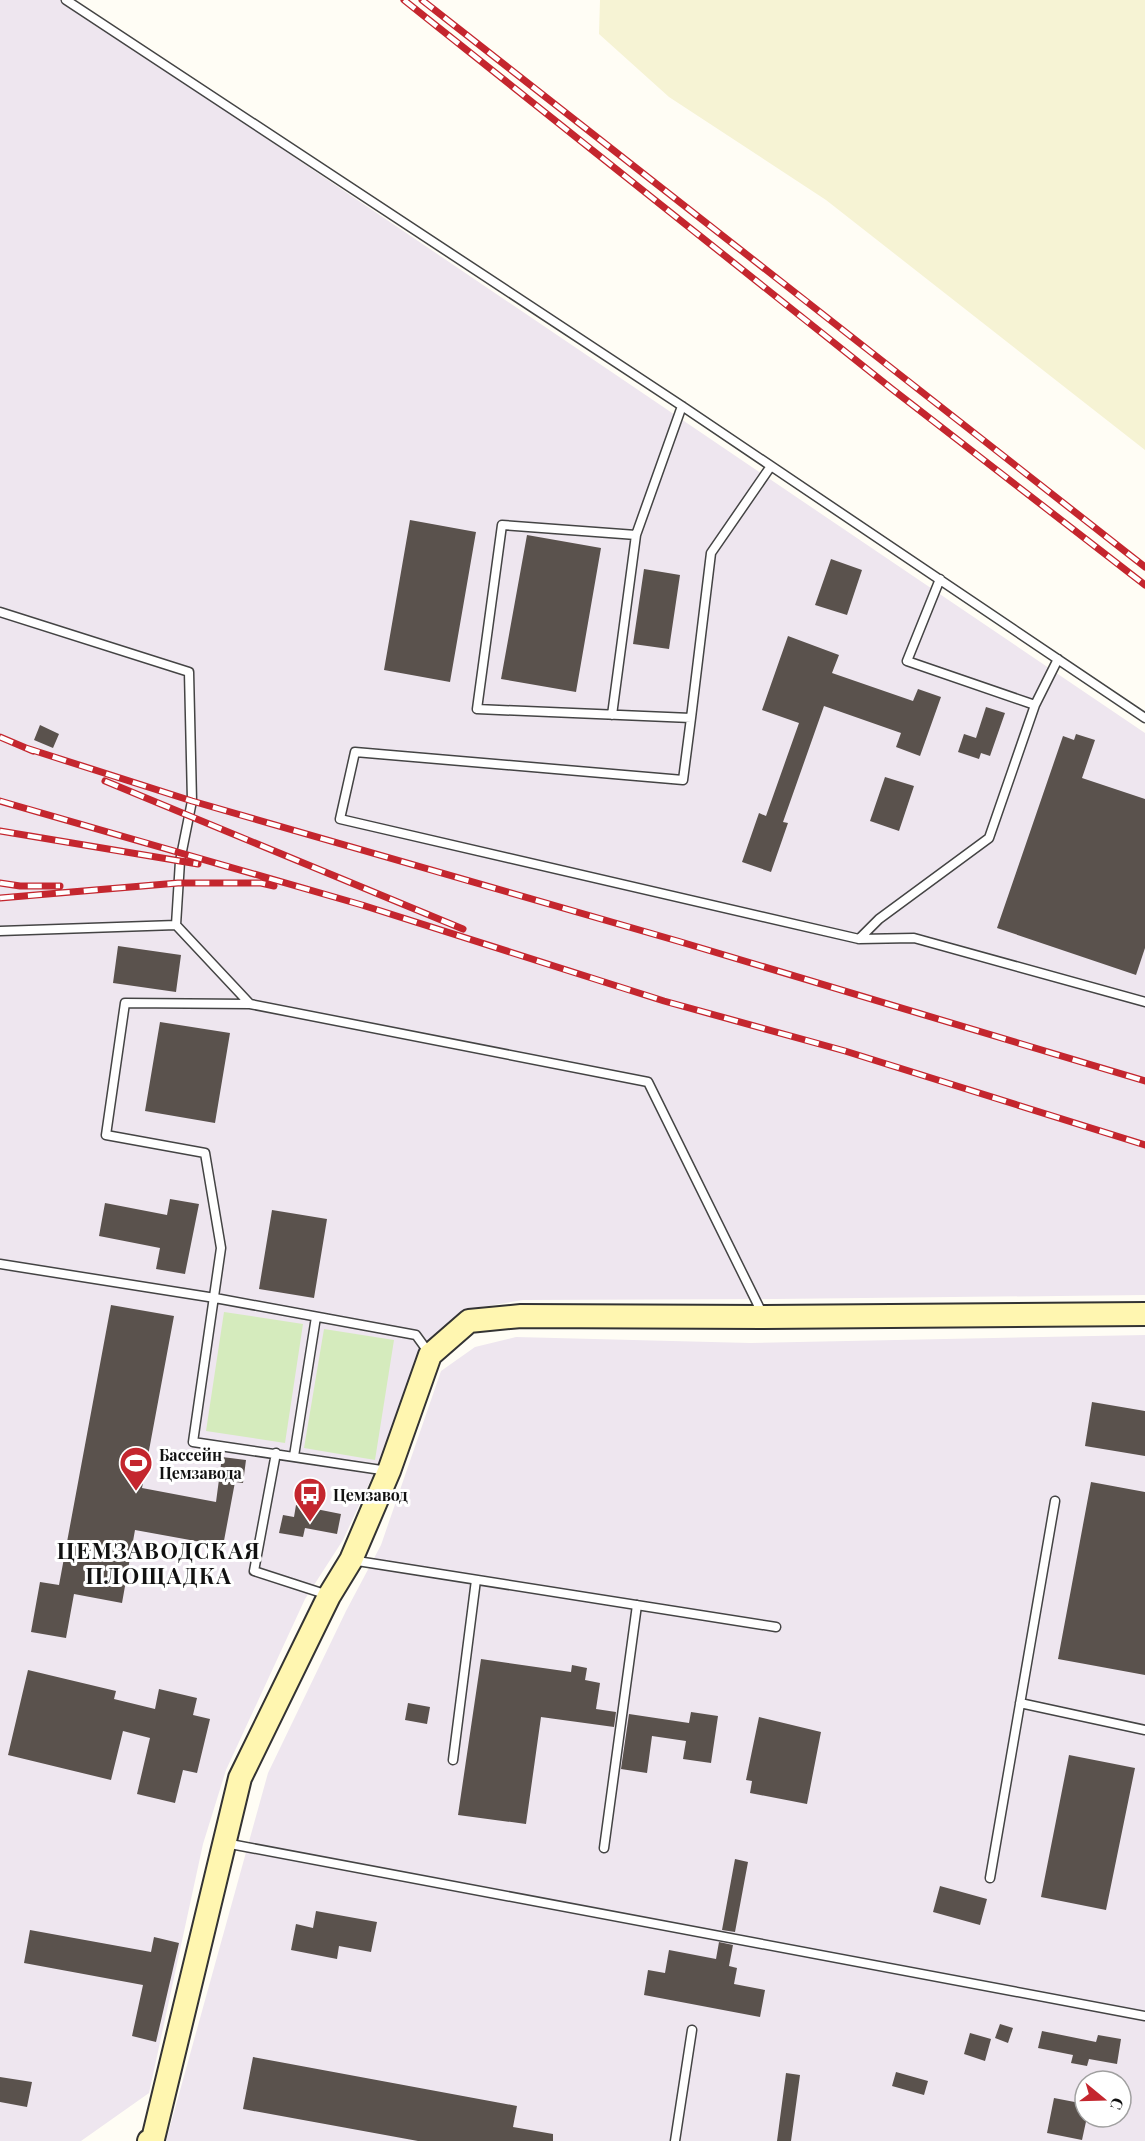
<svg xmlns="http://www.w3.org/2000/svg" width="1145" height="2141" viewBox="0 0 1145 2141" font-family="'Playfair Display',serif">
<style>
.industrial{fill:#eee6ef;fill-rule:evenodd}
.farmland{fill:#f6f3d4}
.green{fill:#d5ebbd}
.building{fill:#5a524d}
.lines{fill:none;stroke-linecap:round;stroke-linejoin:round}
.lane-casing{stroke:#444;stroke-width:11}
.secondary-casing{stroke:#333;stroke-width:26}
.lane{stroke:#fff;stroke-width:8}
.secondary{stroke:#fff6b0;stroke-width:22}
.rail-casing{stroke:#c4262e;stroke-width:7}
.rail{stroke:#fff;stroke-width:4.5;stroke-dasharray:14;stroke-linecap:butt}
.labels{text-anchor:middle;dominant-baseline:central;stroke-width:6;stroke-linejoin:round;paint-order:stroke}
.poi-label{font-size:16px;font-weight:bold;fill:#111;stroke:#fff;text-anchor:start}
.district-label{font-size:22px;font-weight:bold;letter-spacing:1.5px;fill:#111;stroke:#fff}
</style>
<rect width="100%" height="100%" fill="#fffdf5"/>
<!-- industrial -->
<path class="industrial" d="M0,0H62L1145,733V1295L775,1299L523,1300L464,1310L416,1357L386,1447L343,1540L305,1599L226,1770L203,1844L149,2093L81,2141H0Z
M1145,1335V2141H166L268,1773L346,1611L381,1545L441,1371L475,1347L516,1337L750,1343ZM1085,2081H1121V2117H1085Z"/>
<!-- farmland -->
<path class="farmland" d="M600,0H1145V450L826,200L669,97L599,34Z"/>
<!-- green -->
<path class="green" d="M224,1312L303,1324L285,1443L206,1431Z
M324,1329L394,1340L375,1460L304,1448Z"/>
<!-- building -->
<path class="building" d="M410,520L476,532L450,682L384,670Z
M527,535L601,548L576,692L501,679Z
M831,559L862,570L847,615L815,605Z
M644,569L680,575L669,649L633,644Z
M788,636L839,655L832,673L913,701L918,689L941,697L920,756L896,747L901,733L824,706L783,822L788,823L771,872L742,862L759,813L766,816L799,723L762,710Z
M986,707L1005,713L990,756L981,753L979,759L958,752L964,734L976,738Z
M40,725L59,734L53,748L34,740Z
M1076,734L1095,740L1082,778L1145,799V948L1136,975L997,928L1063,736L1074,740Z
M885,777L914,786L899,831L870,821Z
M118,946L181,955L176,992L113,983Z
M160,1022L230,1033L215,1123L145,1111Z
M170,1199L199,1204L185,1274L156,1269L160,1248L99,1236L105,1203L167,1215Z
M272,1210L327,1219L314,1298L259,1289Z
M111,1305L174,1316L142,1488L216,1502L222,1457L246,1460L243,1483L235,1482L223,1546L135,1530L122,1603L74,1594L66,1638L31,1632L40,1582L59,1585Z
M1092,1402L1145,1411V1456L1085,1446Z
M1091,1482L1145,1492V1675L1058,1659Z
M296,1505L341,1514L337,1534L305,1528L303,1537L279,1533L283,1515L294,1517Z
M481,1659L571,1672L572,1665L587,1668L585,1680L600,1683L596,1709L616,1712L614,1727L541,1717L526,1824L458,1815Z
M28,1670L116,1691L114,1699L155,1709L159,1689L197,1698L193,1715L210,1719L197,1773L183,1770L175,1803L137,1794L150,1738L123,1731L111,1780L8,1755Z
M408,1703L430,1707L427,1724L405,1720Z
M691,1712L718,1716L711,1763L683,1759L686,1741L652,1736L647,1773L621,1769L629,1714L689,1723Z
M759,1717L821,1732L807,1804L750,1793L752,1781L746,1780Z
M1069,1755L1135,1768L1106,1910L1041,1897Z
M735,1859L748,1862L735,1932L722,1930Z
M940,1886L987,1899L980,1925L933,1912Z
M316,1911L377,1922L371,1952L339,1946L337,1959L291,1950L296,1924L313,1928Z
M30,1930L151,1952L154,1937L179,1943L156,2042L132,2036L143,1985L24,1963Z
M719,1942L733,1945L729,1966L737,1968L734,1984L765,1990L760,2017L644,1995L648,1970L665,1973L669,1950L716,1959Z
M1000,2024L1013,2028L1008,2043L995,2038Z
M1042,2031L1096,2042L1098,2035L1121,2039L1117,2064L1089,2059L1087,2066L1071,2063L1073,2055L1038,2048Z
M970,2033L991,2039L985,2061L964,2054Z
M253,2057L517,2106L513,2127L553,2134V2141H418L243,2109Z
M896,2072L928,2081L924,2095L892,2086Z
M786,2073L800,2075L791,2141H777Z
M0,2077L32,2082L27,2107L0,2102Z
M1054,2098L1085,2104V2117H1087L1082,2140L1047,2133Z"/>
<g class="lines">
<!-- lane casing -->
<g class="lane-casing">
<path id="lane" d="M66,0L682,406L1145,718
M682,406L636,535L502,525L477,709L691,718L711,553L771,466
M940,579L907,661L1035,705
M0,612L189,672L192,801L180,861L176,925L250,1004L648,1082L763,1315
M612,715L636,535
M691,718L683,780L355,752L340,819L859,939L914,938L1145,1002
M0,931L176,925
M859,939L879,919L989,838L1035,705L1058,659
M250,1004L125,1003L106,1135L205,1153L221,1248L193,1442L388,1471
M0,1264L215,1298L416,1335L429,1353
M276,1453L254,1571L328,1595
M294,1456L316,1317
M351,1560L776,1627
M1020,1703L1145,1730
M453,1760L476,1580
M225,1843L1145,2016
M604,1848L637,1605
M990,1878L1055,1501
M675,2141L692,2030"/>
</g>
<!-- secondary casing -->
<g class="secondary-casing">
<path id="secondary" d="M149,2141L153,2139L240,1778L329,1596L351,1560L389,1471L430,1355L469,1321L521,1316L764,1317L1145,1314"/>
</g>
<!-- lane -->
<use href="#lane" class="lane"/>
<!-- secondary -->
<use href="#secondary" class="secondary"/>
<!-- rail casing -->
<g class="rail-casing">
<path id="rail" d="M404,0L892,389L1145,585
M422,0L1145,567
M0,737L33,751
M26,748L192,801L681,942L1145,1081
M105,781L463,929
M0,801L362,905L664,1001L845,1051L1145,1145
M0,831L198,864
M0,883L20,886H60
M0,898L178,883H261L274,886"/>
</g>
<!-- rail -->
<use href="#rail" class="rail"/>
</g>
<!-- icons -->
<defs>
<g id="stadium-pin" transform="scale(1.725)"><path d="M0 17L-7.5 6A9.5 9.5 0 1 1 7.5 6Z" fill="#c4262e" stroke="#fff"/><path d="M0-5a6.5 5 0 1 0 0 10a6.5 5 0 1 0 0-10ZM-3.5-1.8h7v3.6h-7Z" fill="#fff"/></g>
<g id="bus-pin" transform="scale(1.725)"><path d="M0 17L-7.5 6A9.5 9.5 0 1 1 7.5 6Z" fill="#c4262e" stroke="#fff"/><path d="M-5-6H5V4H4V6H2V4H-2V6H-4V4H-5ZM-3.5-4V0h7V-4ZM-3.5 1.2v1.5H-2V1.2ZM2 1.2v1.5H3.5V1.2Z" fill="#fff"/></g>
</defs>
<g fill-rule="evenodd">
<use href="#stadium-pin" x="136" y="1463"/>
<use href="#bus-pin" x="310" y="1494"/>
</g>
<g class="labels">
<!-- poi labels -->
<g class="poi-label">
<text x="159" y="1454">Бассейн<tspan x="159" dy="18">Цемзавода</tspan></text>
<text x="333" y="1494">Цемзавод</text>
</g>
<!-- district labels -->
<g class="district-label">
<text x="159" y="1550">ЦЕМЗАВОДСКАЯ<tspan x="159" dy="25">ПЛОЩАДКА</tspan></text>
</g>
</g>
<!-- north arrow -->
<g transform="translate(1103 2099) rotate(109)"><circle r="28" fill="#ffffff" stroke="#a0a0a0" stroke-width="1.5"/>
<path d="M0-4.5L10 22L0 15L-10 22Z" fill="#c4262e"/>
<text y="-9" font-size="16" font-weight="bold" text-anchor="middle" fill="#111111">С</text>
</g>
</svg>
